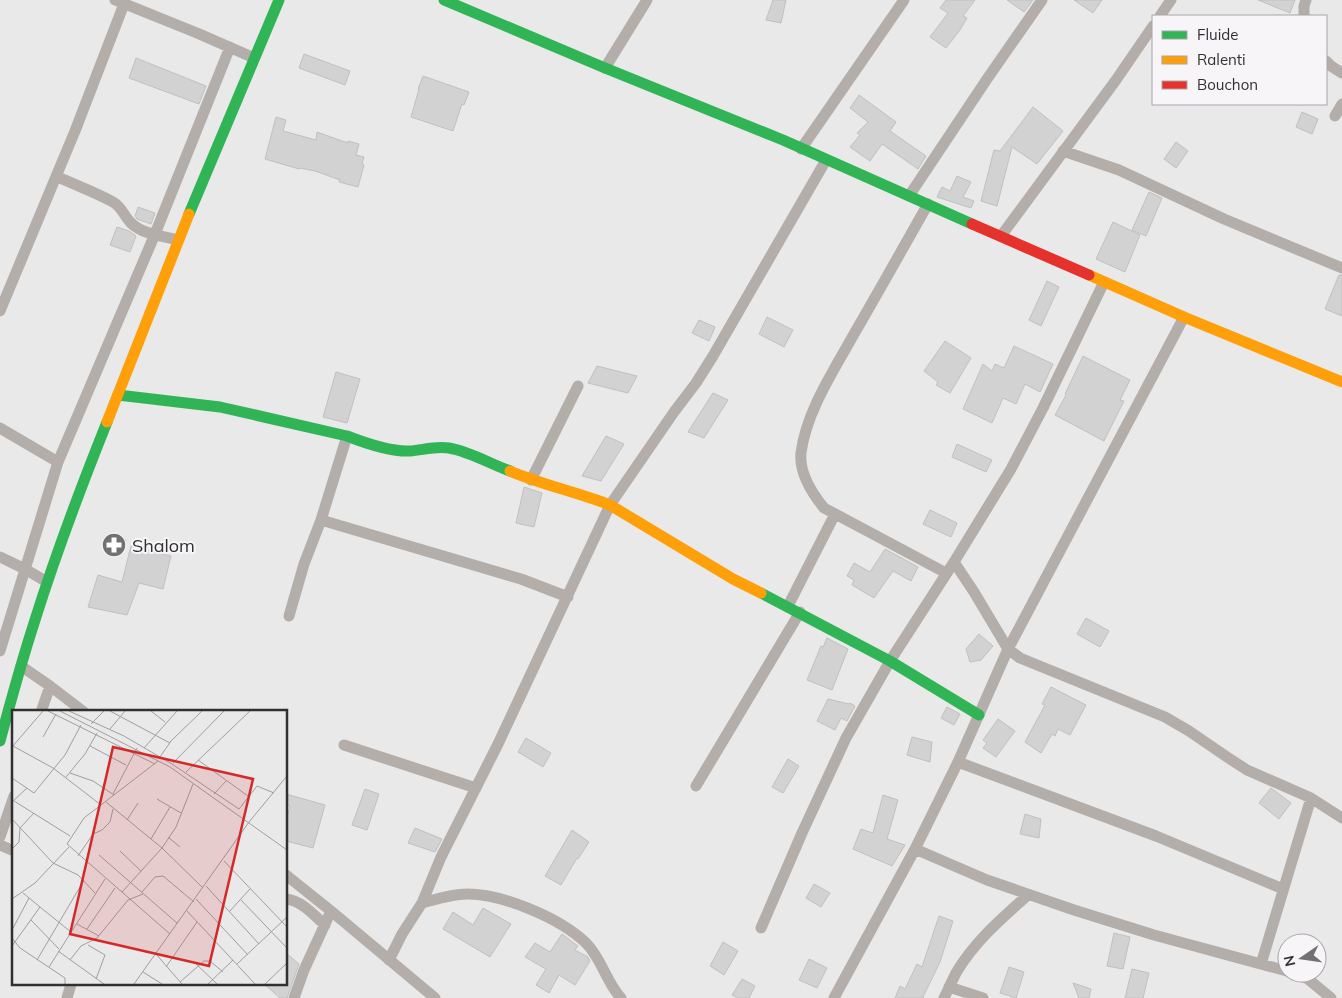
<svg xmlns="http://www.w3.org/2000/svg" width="1342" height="998" viewBox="0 0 1342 998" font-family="Mulish,sans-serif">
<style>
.building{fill:#d2d2d2;stroke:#c1c0c0}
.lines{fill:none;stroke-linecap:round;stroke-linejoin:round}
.street{stroke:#b4aeaa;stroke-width:11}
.fast{stroke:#30b455;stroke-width:11}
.slow{stroke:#ff9f0a;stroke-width:11}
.jam{stroke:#e5322d;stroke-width:11}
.labels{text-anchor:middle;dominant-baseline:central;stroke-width:4;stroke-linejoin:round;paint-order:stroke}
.poi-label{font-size:18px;fill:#313031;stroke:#f7f5f8;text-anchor:start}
.inset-road{fill:none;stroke:#9f9f9f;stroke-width:1}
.view{fill:#d62828;fill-opacity:0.15;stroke:#d62828;stroke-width:2.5}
.inset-edge{fill:none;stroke:#313031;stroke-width:2.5}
</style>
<rect width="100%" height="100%" fill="#e9e9e9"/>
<!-- building -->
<path class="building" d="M773,0H786L781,23L766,20Z
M946,0H975L963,16L967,18L960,30L946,48L930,37L948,13L940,8Z
M1007,0H1033L1024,12Z
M1074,0H1102L1093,13Z
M1258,0H1295L1290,13Z
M304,54L350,71L345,85L299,68Z
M136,58L206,86L199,104L129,78Z
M423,76L469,92L464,105L462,104L453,131L411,117L419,89H418Z
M859,95L896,122L890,131L926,156L918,169L882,144L870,161L850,147L860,135L857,133L868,122L850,108Z
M1033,107L1063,131L1037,164L1012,147L997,206L981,201L994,150L1000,151Z
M1302,112L1318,119L1312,134L1296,127Z
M276,117L286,120L283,131L316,140L317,132L348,143V141L359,144L356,155L364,157L362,164L364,165L358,187L339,182L340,180L315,171L300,168L299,169L265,159Z
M1176,142L1188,151L1176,168L1164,159Z
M957,176L971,182L963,197L974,201L971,208L937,197L942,187L950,191Z
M1149,192L1162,198L1146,236L1132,230Z
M138,207L155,213L151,224L137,219L135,216Z
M1113,222L1140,235L1125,272L1096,259Z
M117,227L129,231L136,236L130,252L110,245Z
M1339,275H1342V316L1325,309Z
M1047,281L1059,287L1041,326L1029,320Z
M767,317L793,330L784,347L759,334Z
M699,320L715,327L709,341L692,333Z
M945,341L971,358L950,393L936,385L938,382L924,371Z
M1014,346L1053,364L1040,392L1025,384L1016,404L1003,398L992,423L963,409L983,364L992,371L995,364L1004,368Z
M1083,356L1130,380L1120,400L1124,401L1104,441L1055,415L1066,395L1065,394Z
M597,366L637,376L628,393L588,383Z
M336,372L360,379L347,423L323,417Z
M713,393L728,400L704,438L688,432Z
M606,436L624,444L601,481L582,476Z
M957,444L992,460L986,472L952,457Z
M524,487L542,493L534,527L516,523Z
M930,510L957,523L951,537L923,524Z
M110,535L126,540L122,553L106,548Z
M131,546L171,556L163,589L139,583L127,615L88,607L98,575L122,582Z
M885,549L918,567L911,581L893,571L874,598L852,585L854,580L847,576L854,563L870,572Z
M1086,618L1109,631L1100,647L1077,634Z
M979,634L993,646L981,660L970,662L966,649Z
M827,638L848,649L832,690L807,680L821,646L823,647Z
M1051,687L1086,705L1070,735L1058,729L1055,736L1052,734L1041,753L1025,742L1045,705L1042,704Z
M828,699L849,704L850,703L855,706L847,721L841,718L835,730L817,721Z
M947,707L960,714L954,725L941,718Z
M998,719L1015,731L996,757L983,748L987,743L983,740Z
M912,737L932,742L930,762L907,755Z
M526,738L551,753L543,767L518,752Z
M788,759L799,766L783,793L772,787Z
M1271,788L1291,803L1279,819L1259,803Z
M365,789L379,794L367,830L352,825Z
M286,794L325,805L313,848L286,841V821L290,806L286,805Z
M883,795L898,800L887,839L905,845L892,866L853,849L861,829L873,833Z
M1025,814L1041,819L1039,838L1020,834Z
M415,828L442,839L435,852L408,843Z
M572,830L589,842L578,859L577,858L561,885L545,876Z
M814,884L830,893L821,907L806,898Z
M483,908L511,924L490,957L443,929L453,912L473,925Z
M939,916L953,921L940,962L923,997L924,998H895L900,986L905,989L917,964L922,967Z
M1114,933L1130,937L1123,969L1107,966Z
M562,934L578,946L575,950L588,957L590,961L575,985L559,975L549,993L536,985L546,969L525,957L535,943L550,952Z
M723,942L738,951L724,975L710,966Z
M286,953L299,964L287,998H280L264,984H286Z
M809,959L827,968L817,988L799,980Z
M1009,967L1024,972L1016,998L1000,993Z
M1132,969L1149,973L1143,998H1125Z
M742,979L755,986L749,998H738L732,995Z
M1073,983L1091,989L1089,998H1079Z"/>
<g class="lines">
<!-- street -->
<path class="street" d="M115,0L197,33L254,58
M1160,16L1171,0
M1304,16V6L1306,0
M1326,61L1331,66L1342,73
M605,68L647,0
M1335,116L1342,104
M801,149L904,0
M1063,151L1119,170L1224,219L1342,268
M56,176C75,185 95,192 113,202C122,207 124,216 131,223C142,234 162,236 178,240
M909,196L987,79L1042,0
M928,204C903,248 879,291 854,334C834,370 806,412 801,453C799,473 811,492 824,508L946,573
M1001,236L1116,80L1153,26
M0,311L75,131L124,4
M0,428L58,462
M531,480L578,386
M321,520L521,579L568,597
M0,557L25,569L47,582
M954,562L974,592L1008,649L1020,658L1165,717L1189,731L1227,757L1247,770L1311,798L1342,818
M788,606L835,514
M289,616L304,564L321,520L347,436
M0,651L58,462L155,234L230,47
M21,666L50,686L84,712
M41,712L50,686
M344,745L476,788
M958,762L1156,836L1283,889
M696,786L800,612
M0,837L14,796
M0,845L14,851
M915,849L987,880L1074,910L1154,935L1287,971
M286,875L331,911L435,998
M286,899C302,901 313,914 325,925
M422,903C437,899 452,894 467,894C503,894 560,918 586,943C602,959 606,982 621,998
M761,928L802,833L846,738L890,661L954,562L1011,469L1043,408L1104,282
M389,960L402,934L422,903L441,857L498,744L610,505L674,412L696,383L713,356L826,160
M1261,964L1311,798
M1294,973L1308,979L1331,998
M949,987L983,998
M67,998L71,984
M294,998L304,970L331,911
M834,998L915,849L958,762L1008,649L1184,317
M944,998C948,990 952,981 956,973C974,942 1002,918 1028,895"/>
<!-- fast -->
<path class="fast" d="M444,0L605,68L783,140L972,224
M189,214L279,0
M118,395L220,407L347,436C365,443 391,452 410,451C423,450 435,446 449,448C468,451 491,464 510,471
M761,593L890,661L979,715
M0,741C11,700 22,660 35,620C56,553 81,487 107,422"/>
<!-- slow -->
<path class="slow" d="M1089,275L1184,317L1342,382
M107,422L189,214
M510,471C543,485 577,492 610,505L733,579L761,593"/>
<!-- jam -->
<path class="jam" d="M972,224L1089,275"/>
</g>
<!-- icons -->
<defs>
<g id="pharmacy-disc" transform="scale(1.25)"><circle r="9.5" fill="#717171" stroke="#f7f5f8"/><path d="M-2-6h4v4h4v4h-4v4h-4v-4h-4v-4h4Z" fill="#fff"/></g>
</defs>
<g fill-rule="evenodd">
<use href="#pharmacy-disc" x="114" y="545"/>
</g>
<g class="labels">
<!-- poi labels -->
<g class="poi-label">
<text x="132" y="545">Shalom</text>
</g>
</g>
<!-- overview -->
<g transform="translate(12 710)">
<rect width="275" height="275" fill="#e9e9e9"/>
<path class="inset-road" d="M36,1L143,54M48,1L158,57L275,140M57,1L112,26L160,54L227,99M98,1L158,33M139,1L153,12M79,14L92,1M98,19L113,1M31,27L44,4M1,36L41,58L89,95M78,36L114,55M0,37L31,1M132,38L165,1M148,47L159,31L190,1M186,50L236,86M146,51L72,108L55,134L158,224M161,53L212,1M174,62L238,1M58,63L81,71L102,85M54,67L73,44L85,23M0,68L22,83L53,45L69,15M101,84L125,38M202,84L214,71M145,89L169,103M2,91L58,126M0,92L15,78M94,92L150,138L191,178M227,99L245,76L262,83M0,109L41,153L66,165L83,183M115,110L126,93M156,127L168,137M139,129L158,97M0,139L7,132L8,118L22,103M108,141L129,161M87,145L165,213M66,146L81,124L90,120L98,112L101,99M212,151L275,217M194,176L247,234M110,182L150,138L164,117L181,74M130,182L143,167L151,166L182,192M0,189L23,173L57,137M184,189L236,245M229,190L275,238M28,197L59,222M175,201L243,274M217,202L238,179M19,210L47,239M65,214L87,226M75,219L103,178M0,220L17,188M0,228L8,238L53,268V274M76,235L93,245L84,269M0,236L28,197L11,183M46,241L92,274M144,244L170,274M25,250L72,170M58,250L69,236L85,228L116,190L131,184M181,251L205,274M225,254L275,207M37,257L93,169M154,257L185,212M131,262L150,274M168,272L192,251H198L211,262M122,274L237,112L275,66M196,274L221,250M253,274L275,253"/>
<path class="view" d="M101,37L241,69L197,256L58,224Z"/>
<rect width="275" height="275" class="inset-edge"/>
</g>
<!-- legend -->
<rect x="1152" y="15" width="175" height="90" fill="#f7f5f8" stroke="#a8a6a8"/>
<rect x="1162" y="31" width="25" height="8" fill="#30b455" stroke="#a8a6a8"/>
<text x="1197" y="40" font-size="15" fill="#313031">Fluide</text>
<rect x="1162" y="56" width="25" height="8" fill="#ff9f0a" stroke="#a8a6a8"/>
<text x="1197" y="65" font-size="15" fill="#313031">Ralenti</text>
<rect x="1162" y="81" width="25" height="8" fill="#e5322d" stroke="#a8a6a8"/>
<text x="1197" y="90" font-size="15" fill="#313031">Bouchon</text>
<!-- north arrow -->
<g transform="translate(1302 958) rotate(257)"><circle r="24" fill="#f7f5f8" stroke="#a8a6a8"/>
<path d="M0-4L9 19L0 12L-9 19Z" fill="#717171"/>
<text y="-8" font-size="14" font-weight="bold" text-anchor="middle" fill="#313031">N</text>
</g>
</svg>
